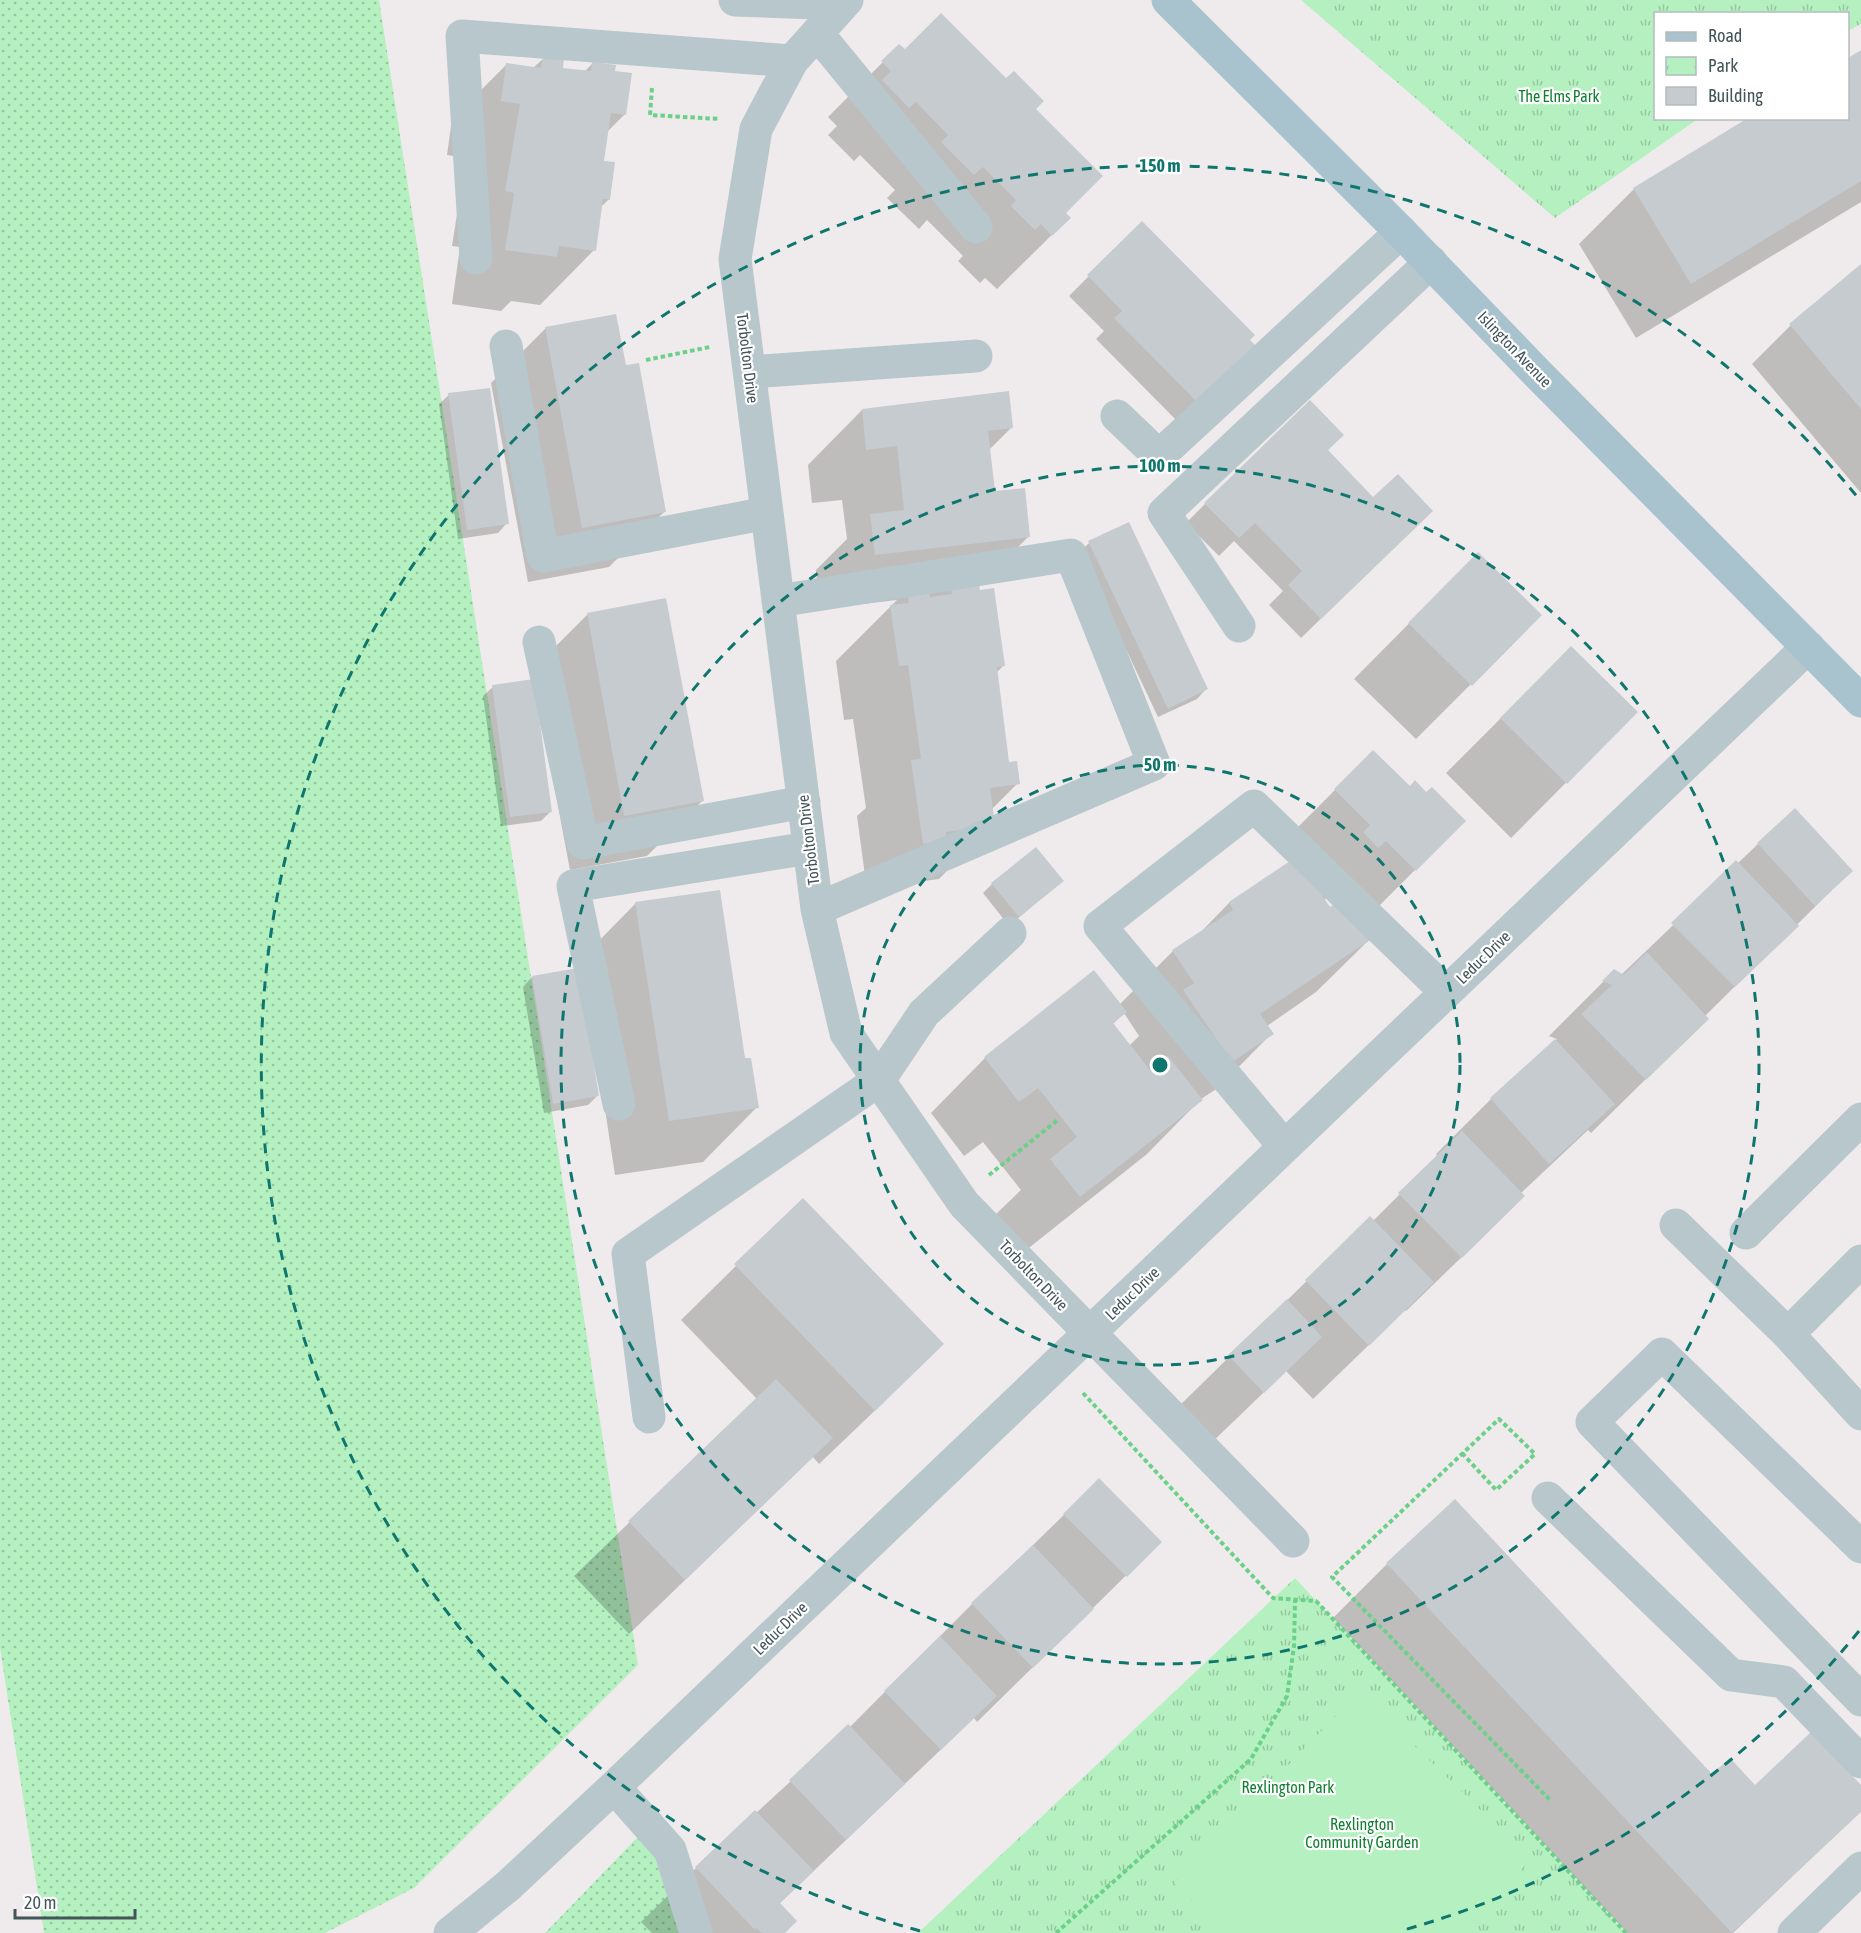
<svg xmlns="http://www.w3.org/2000/svg" width="1861" height="1933" viewBox="0 0 1861 1933" font-family="'Asap Condensed',sans-serif">
<style>
.grass{fill:url(#grass-dots)}
.park{fill:url(#park-tufts)}
.garden{fill:#b5f1c0}
.shadow{fill:#0003;fill-rule:evenodd}
.building{fill:#c5cbcf}
.lines{fill:none;stroke-linecap:round;stroke-linejoin:round}
.path{stroke:#6bd189;stroke-width:4;stroke-dasharray:4.5 3;stroke-linecap:butt}
.minor{stroke:#b8c7cc;stroke-width:33}
.major{stroke:#a8c3cd;stroke-width:33}
.ring{fill:none;stroke:#0f766e;stroke-width:3;stroke-dasharray:10 8}
.labels{text-anchor:middle;dominant-baseline:central;stroke-width:4.5;stroke-linejoin:round;paint-order:stroke}
.park-label{font-size:16px;fill:#107e30;stroke:#fff}
.street-label{font-size:16px;fill:#43545a;stroke:#fff}
.centre{fill:#0f766e;stroke:#fff;stroke-width:3}
.ring-label{font-size:18px;text-anchor:middle;font-weight:bold;fill:#0f766e;stroke:#fff;stroke-width:4.5;stroke-linejoin:round;paint-order:stroke}
</style>
<defs>
<pattern id="grass-dots" width="8" height="8" patternUnits="userSpaceOnUse" patternTransform="scale(1.5)"><rect width="8" height="8" fill="#b5f1c0"/><path d="M2 2h.1M6 6h.1" fill="none" stroke="#95c69f" stroke-width="1.8" stroke-linecap="round"/></pattern>
<pattern id="park-tufts" width="24" height="20" patternUnits="userSpaceOnUse" patternTransform="scale(1.5)"><rect width="24" height="20" fill="#b5f1c0"/><path d="M3 7l-1-3M5 7V3M7 7l1-3M15 17l-1-3M17 17v-4M19 17l1-3" fill="none" stroke="#95c69f"/></pattern>
</defs>
<rect width="100%" height="100%" fill="#efebec"/>
<!-- grass -->
<path class="grass" d="M0,0H379L638,1665L414,1888L325,1933H44L0,1648Z
M661,1813L679,1933H545Z"/>
<!-- park -->
<path class="park" d="M1301,0H1861V24L1848,31V14H1656V118L1698,119L1555,218Z
M1295,1578L1626,1933H918Z"/>
<!-- garden -->
<path class="garden" d="M1359,1692L1531,1859L1459,1933H1226L1174,1883Z"/>
<!-- shadow -->
<path class="shadow" d="M899,46L905,51L1034,109L1063,213L1069,218L997,289L985,278L980,283L958,261L963,256L927,220L919,229L887,198L895,190L860,155L854,161L828,135L837,126L828,117Z
M1861,51V202L1636,338L1579,244L1634,189L1751,118H1848V60Z
M544,58L562,69L584,72L593,63L614,72L625,114L607,132L603,162L614,164L608,200L600,208L594,250L540,305L511,301L501,311L452,304L460,247L452,246L466,158L447,155L452,119L507,64L533,68Z
M1142,223L1253,335L1183,427L1096,339L1104,331L1069,296Z
M1861,266V493L1752,364L1790,326Z
M546,328L624,367L664,512L609,567L528,582L491,383Z
M449,395L507,523L498,533L458,539L439,404Z
M862,410L1011,428L989,450L994,493L1029,536L978,587L1003,666L996,673L1008,764L1018,783L991,810L993,824L939,879L901,884L868,898L857,816L866,808L853,719L844,720L836,661L897,600L820,609L816,570L847,539L842,500L812,503L808,465Z
M1326,451L1373,499L1412,530L1301,638L1269,605L1283,591L1234,541L1219,556L1186,523L1205,504Z
M1089,543L1206,689L1197,699L1158,717L1080,552Z
M1478,554L1540,615L1416,739L1354,679Z
M665,600L702,801L647,856L570,870L536,689H534L551,811L541,821L501,826L483,696L493,687L535,680L533,669L587,615Z
M1571,648L1636,712L1511,838L1446,773Z
M1373,752L1409,788L1426,794L1464,821L1362,923L1371,938L1316,992L1267,1026L1272,1033L1218,1088L1201,1099L1147,1154L1025,1251L996,1214L1021,1190L983,1142L964,1156L931,1113L985,1058L1119,1005L1173,951L1197,936L1229,903L1295,859L1280,845ZM1330,894L1339,903L1330,909L1324,900ZM1124,1013L1139,1036L1129,1046L1112,1025Z
M1758,844L1851,871L1705,1016L1652,1073L1591,1133L1588,1130L1521,1193L1469,1250L1406,1311L1405,1310L1313,1399L1286,1371L1208,1446L1174,1411L1370,1219L1373,1221L1438,1156L1436,1154L1491,1099L1557,1039L1549,1036L1614,971L1621,975Z
M1062,881L1009,926L983,893L992,884Z
M636,903L744,1060L757,1107L703,1162L615,1175L582,958Z
M532,977L597,1096L588,1105L544,1113L523,987Z
M803,1200L887,1399L819,1464L813,1457L629,1634L574,1576L757,1399L681,1320Z
M1099,1481L1160,1542L977,1722L974,1718L779,1904L783,1933H652L641,1922L696,1868L849,1728L972,1604Z
M1387,1564L1712,1776L1754,1787H1861V1811L1733,1933H1627L1333,1618Z"/>
<!-- building -->
<path class="building" d="M941,13L1006,78L1014,71L1044,101L1036,109L1103,176L1066,213L1071,218L1052,236L1041,224L1035,230L1011,206L1016,200L983,167L974,175L941,142L948,135L916,102L909,108L882,80L891,71L881,61L899,44L905,49Z
M1861,50V181L1691,284L1633,188L1748,118H1848V58Z
M543,56L564,59L563,68L591,71L592,62L616,65L615,71L632,73L626,115L611,113L604,161L615,162L610,200L603,199L596,251L559,246L557,257L505,250L514,193L505,191L520,104L501,101L506,63L541,68Z
M1142,221L1255,335L1250,340L1262,352L1204,409L1114,318L1122,311L1087,275Z
M1861,264V409L1789,324Z
M616,314L626,365L639,363L666,512L582,528L545,327Z
M490,388L509,524L467,530L448,393Z
M1009,391L1013,428L988,431L995,491L1025,488L1030,537L875,555L870,514L904,510L897,446L866,450L862,409Z
M1310,400L1344,435L1328,450L1373,497L1398,474L1433,511L1321,619L1288,585L1302,571L1255,523L1239,538L1204,503Z
M1129,522L1208,689L1168,709L1088,541Z
M1478,552L1542,615L1472,686L1408,623Z
M978,577L980,590L994,588L1005,666L997,667L1009,762L1017,761L1020,784L990,788L995,825L946,832L947,841L923,844L911,760L921,759L908,665L899,666L890,605L909,603L907,588L928,585L930,597L952,594L950,581Z
M666,598L704,801L624,816L587,613Z
M1571,646L1638,712L1567,784L1500,718Z
M534,679L552,812L510,817L492,685Z
M1373,750L1410,786L1415,780L1426,792L1432,787L1466,821L1416,871L1386,841L1378,848L1363,832L1370,825L1334,789Z
M1795,808L1853,871L1815,906L1757,843Z
M1036,847L1064,881L1019,917L991,883Z
M1296,857L1330,907L1346,896L1373,938L1260,1014L1274,1034L1232,1062L1183,990L1194,983L1172,950L1233,910L1229,902Z
M1736,860L1799,926L1735,987L1671,923Z
M720,890L745,1058H751L759,1108L669,1121L635,902Z
M1647,952L1709,1019L1646,1080L1581,1014L1612,985L1602,981L1614,969L1624,975Z
M578,968L599,1096L553,1104L532,976Z
M1094,970L1127,1012L1113,1023L1150,1070L1168,1056L1203,1100L1080,1197L1050,1159L1077,1137L1038,1088L1019,1102L984,1057Z
M1555,1039L1615,1104L1549,1164L1490,1098Z
M1462,1131L1525,1196L1462,1258L1398,1193Z
M803,1198L944,1344L875,1411L734,1264Z
M1370,1216L1434,1282L1369,1346L1305,1280Z
M1287,1299L1322,1337L1264,1393L1228,1355Z
M776,1379L833,1438L685,1580L628,1521Z
M1099,1478L1162,1542L1127,1577L1063,1514Z
M1455,1499L1712,1774L1730,1758L1755,1785L1811,1732L1861,1785V1812L1732,1933L1386,1563Z
M1033,1545L1094,1609L1033,1668L971,1603Z
M940,1636L997,1696L941,1750L884,1691Z
M848,1724L905,1784L846,1840L789,1780Z
M755,1810L814,1871L780,1903L797,1921L785,1933H762L756,1928L754,1929L695,1867Z"/>
<g class="lines">
<!-- path -->
<path class="path" d="M652,88L650,115L720,119
M646,360L710,347
M989,1175L1059,1119
M1083,1393L1273,1598L1316,1601L1626,1933
M1462,1453L1496,1490L1535,1454L1499,1419L1332,1577L1551,1801
M1056,1933L1251,1759L1287,1696L1294,1646L1295,1600"/>
<!-- minor -->
<path class="minor" d="M735,0L843,4
M847,0L792,61L756,129L735,259L817,909L846,1033L964,1204L1293,1541
M817,33L976,227
M476,258L462,36L792,61
M506,346L543,556L767,513
M750,372L976,356
M1117,416L1159,456L1401,232
M778,601L1071,555L1154,764L817,909
M1239,626L1164,513L1431,262
M539,642L583,843L804,802
M619,1104L573,886L809,848
M1284,1146L1100,926L1254,806L1446,992
M1676,1225L1788,1334L1861,1414
M1746,1233L1861,1119
M1788,1334L1861,1261
M649,1417L628,1254L879,1080L924,1013L1010,933
M1548,1498L1731,1675L1784,1682L1861,1762
M1861,1547L1662,1354L1592,1422L1861,1700
M614,1787L670,1850L696,1933
M450,1933L508,1886L614,1787L1808,647
M1794,1933L1861,1868"/>
<!-- major -->
<path class="major" d="M1168,0L1401,232L1537,373L1861,701"/>
</g>
<!-- distance rings -->
<g class="ring">
<circle cx="1160" cy="1065" r="300"/>
<circle cx="1160" cy="1065" r="599"/>
<path d="M1859 1631A899 899 0 0 1 1400 1931M920 1931A899 899 0 1 1 1859 499"/>
</g>
<g class="labels">
<!-- park labels -->
<g class="park-label">
<text x="1559" y="96">The Elms Park</text>
<text x="1288" y="1787">Rexlington Park</text>
<text x="1362" y="1824">Rexlington<tspan x="1362" dy="18">Community Garden</tspan></text>
</g>
<!-- street labels -->
<g class="street-label">
<text transform="translate(1515 349) rotate(46)">Islington Avenue</text>
<text transform="translate(748 358) rotate(83)">Torbolton Drive</text>
<text transform="translate(808 840) rotate(-97)">Torbolton Drive</text>
<text transform="translate(1483 957) rotate(-44)">Leduc Drive</text>
<text transform="translate(1034 1275) rotate(46)">Torbolton Drive</text>
<text transform="translate(1132 1293) rotate(-44)">Leduc Drive</text>
<text transform="translate(780 1628) rotate(-44)">Leduc Drive</text>
</g>
</g>
<circle cx="1160" cy="1065" r="9" class="centre"/>
<g class="ring-label">
<text x="1160" y="172">150 m</text>
<text x="1160" y="472">100 m</text>
<text x="1160" y="771">50 m</text>
</g>
<!-- legend -->
<rect x="1654" y="12" width="195" height="108" fill="#ffffff" stroke="#b4bbbd" stroke-width="1.5"/>
<rect x="1666" y="32" width="30" height="9" fill="#a8c3cd" stroke="#b4bbbd" stroke-width="1.5"/>
<text x="1708" y="42" font-size="18" fill="#43545a">Road</text>
<rect x="1666" y="57" width="30" height="18" fill="url(#park-tufts)" stroke="#b4bbbd" stroke-width="1.5"/>
<text x="1708" y="72" font-size="18" fill="#43545a">Park</text>
<rect x="1666" y="87" width="30" height="18" fill="#c5cbcf" stroke="#b4bbbd" stroke-width="1.5"/>
<text x="1708" y="102" font-size="18" fill="#43545a">Building</text>
<!-- scale -->
<path d="M15 1909v9h120v-9" fill="none" stroke="#43545a" stroke-width="3"/>
<text x="24" y="1909" font-size="18" fill="#43545a" stroke="#ffffff" stroke-width="4.5" paint-order="stroke">20 m</text>
</svg>
